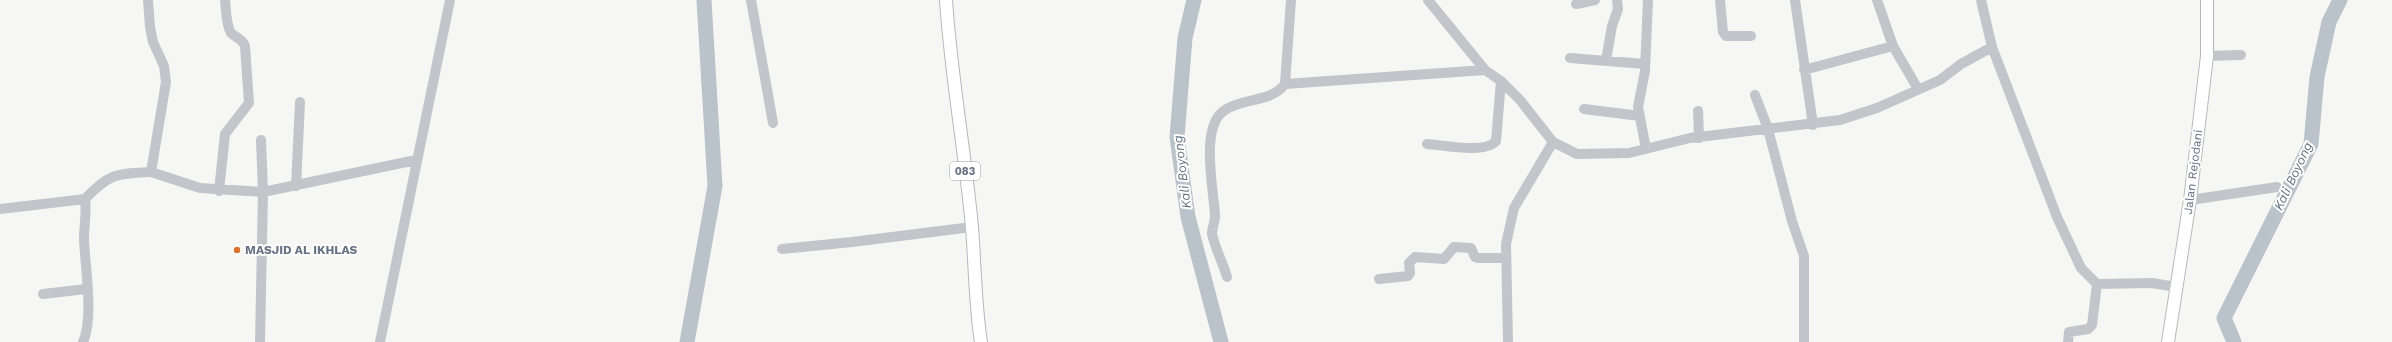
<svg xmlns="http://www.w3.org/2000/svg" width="2392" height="342" viewBox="0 0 2392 342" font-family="'Work Sans',sans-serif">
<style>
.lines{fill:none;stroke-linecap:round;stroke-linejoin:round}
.river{stroke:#bac3c9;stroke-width:15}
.major-casing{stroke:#b5b8bd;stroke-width:14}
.minor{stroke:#c2c5c9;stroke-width:10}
.major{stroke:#fff;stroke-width:12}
.poi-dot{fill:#dc732f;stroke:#fff;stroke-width:1.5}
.labels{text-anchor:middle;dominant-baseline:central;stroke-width:4;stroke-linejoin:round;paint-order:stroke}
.shield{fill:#fff;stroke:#959ca9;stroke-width:1}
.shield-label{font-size:11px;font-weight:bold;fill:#677284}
.street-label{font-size:12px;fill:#677284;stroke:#fff}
.poi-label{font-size:12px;font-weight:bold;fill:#677284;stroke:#fff;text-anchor:start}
.water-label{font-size:13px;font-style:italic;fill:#63737f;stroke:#fff}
</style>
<rect width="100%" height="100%" fill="#f6f7f4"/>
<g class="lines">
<!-- river -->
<path class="river" d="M1194,0L1185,38L1177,137L1188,217L1221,342
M687,342L715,186L704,0
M2234,342L2224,318L2311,144L2317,77L2329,22L2340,0"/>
<!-- major casing -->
<g class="major-casing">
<path id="major" d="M946,0C951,76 965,151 972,227C975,265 975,304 981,342
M2168,342L2190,200L2207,56V0"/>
</g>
<!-- minor -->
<path class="minor" d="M148,0L150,27L153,42L164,66L166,82L151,172L200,188L263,192L416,160
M751,0L773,123
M1428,0L1485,70L1501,81L1520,100L1553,142L1577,154L1629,153L1690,138L1840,120L1877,108L1940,80L1961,64L1992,47L2057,217L2081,268L2097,284L2152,283L2176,287
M1720,0L1723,32L1726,36H1751
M1795,0L1813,125
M1877,0L1893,46L1918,89
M1981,0L1992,47
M1576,4L1595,0
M2207,56L2241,55
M1570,58L1645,64
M1606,60L1612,26L1618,9L1617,0
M1804,70L1893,46
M1285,84L1485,70
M1755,95L1768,129L1792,221L1804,256V342
M1584,109L1640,116
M1698,111L1699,138
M1427,144C1443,145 1486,154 1496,141L1501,81
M1646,149L1638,107L1645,71L1648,0
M296,186L300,102
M219,191L225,134L249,103L245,46C242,38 236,38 231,33C226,25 226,9 225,0
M2190,200L2277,187
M0,209L85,199
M782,249L852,242L972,227
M1227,277C1223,263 1215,248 1212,234C1212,228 1215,222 1215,216C1214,190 1199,126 1225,110C1244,97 1271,103 1285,84L1291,0
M1379,279L1408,276L1410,273L1409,263L1415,257L1444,259L1454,247L1471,248L1475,257L1478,258H1506
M43,294L86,289
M83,342C94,318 85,267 84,239C84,225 87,212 85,199C110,173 115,174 151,172
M260,342L263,192L261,140
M380,342L450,0
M1508,342L1506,244L1514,208L1553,142
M2068,342L2069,332L2088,329L2092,325L2097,284"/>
<!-- major -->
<use href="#major" class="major"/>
</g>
<!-- markers -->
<circle class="poi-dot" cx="237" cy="250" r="4"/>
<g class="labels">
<!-- shield labels -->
<rect class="shield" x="950" y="162" width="30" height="18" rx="3"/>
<g class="shield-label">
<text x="965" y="171">083</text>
</g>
<!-- street labels -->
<g class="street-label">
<text transform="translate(2193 172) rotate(-83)">Jalan Rejodani</text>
</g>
<!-- poi labels -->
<g class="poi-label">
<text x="245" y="250">MASJID AL IKHLAS</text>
</g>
<!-- water labels -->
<g class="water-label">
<text transform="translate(1182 172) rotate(-97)">Kali Boyong</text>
<text transform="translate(2293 176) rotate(-65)">Kali Boyong</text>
</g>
</g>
</svg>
